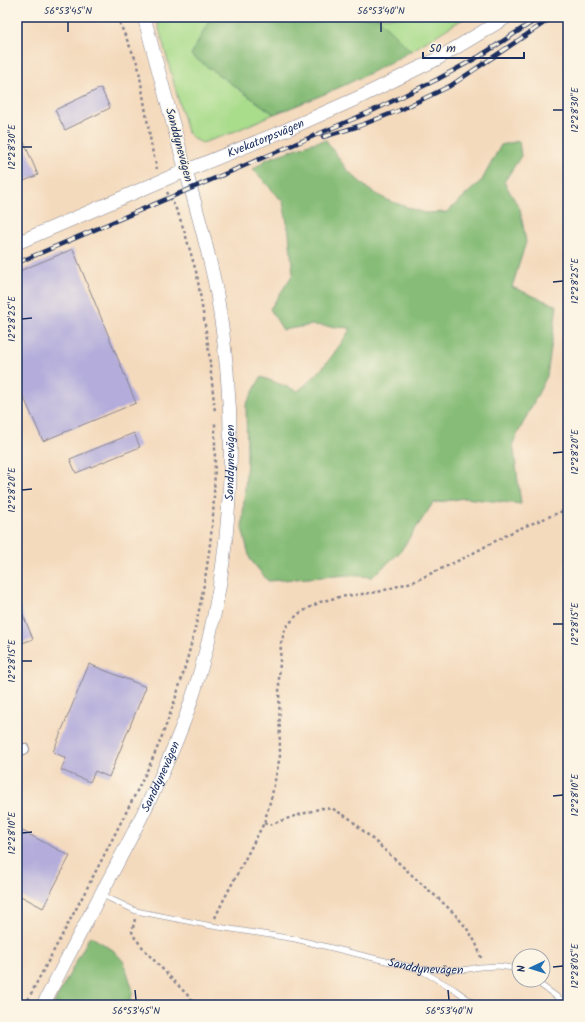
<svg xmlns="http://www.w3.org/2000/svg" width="585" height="1022" viewBox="0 0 585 1022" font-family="Kalam,sans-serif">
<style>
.green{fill:#a9dc8b;stroke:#628674}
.forest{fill:#86bc77;stroke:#50766a}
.building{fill:#b4addb}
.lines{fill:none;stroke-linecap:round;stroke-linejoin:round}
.service-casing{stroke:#88848e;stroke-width:6}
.minor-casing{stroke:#88848e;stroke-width:12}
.tertiary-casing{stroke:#88848e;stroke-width:14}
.path{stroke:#88848e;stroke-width:2.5;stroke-dasharray:3 3;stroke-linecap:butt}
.service{stroke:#fff;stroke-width:5}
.minor{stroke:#fff;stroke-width:10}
.tertiary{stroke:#fff;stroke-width:13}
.rail-casing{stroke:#1b2f5e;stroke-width:4.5}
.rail{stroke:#fcf5e5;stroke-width:3;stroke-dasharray:9;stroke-linecap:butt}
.ticks{fill:none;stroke:#1b2f5e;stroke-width:1.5}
.labels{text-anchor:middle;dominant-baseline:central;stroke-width:3;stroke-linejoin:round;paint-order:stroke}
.street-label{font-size:12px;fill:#1b2f5e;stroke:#fcf5e5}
.neatline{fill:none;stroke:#1b2f5e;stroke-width:1.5}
.ticks-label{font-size:10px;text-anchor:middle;fill:#1b2f5e}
</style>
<rect width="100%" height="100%" fill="#fcf5e5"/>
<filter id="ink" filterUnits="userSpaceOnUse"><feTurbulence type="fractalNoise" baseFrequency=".025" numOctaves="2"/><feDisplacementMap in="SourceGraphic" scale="8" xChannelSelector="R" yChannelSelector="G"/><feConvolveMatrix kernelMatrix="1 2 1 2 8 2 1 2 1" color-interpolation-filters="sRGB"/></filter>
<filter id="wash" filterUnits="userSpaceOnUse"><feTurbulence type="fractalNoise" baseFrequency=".012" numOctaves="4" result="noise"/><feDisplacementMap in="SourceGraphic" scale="16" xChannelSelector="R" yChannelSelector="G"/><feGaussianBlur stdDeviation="0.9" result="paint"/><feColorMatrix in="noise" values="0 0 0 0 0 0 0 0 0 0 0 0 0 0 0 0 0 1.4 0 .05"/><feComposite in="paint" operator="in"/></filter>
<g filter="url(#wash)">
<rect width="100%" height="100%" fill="#f4dabd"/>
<!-- green -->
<path class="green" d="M156,17H211L191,55L274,114L229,134L202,143L194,139L187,132Z
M377,17H466L411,51Z"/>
<!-- forest -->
<path class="forest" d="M211,17H377L411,51C367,76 321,97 274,114L191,55Z
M326,140L347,170L368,189L387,200L424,213L447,212L482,180L501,145L519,141L521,156L504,182L520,209L526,242L512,287L557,306L547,376L513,443L521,504L464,498L433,503L400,552L372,577L349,575L268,581L250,559L242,528L247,460L246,405L261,377L298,391C322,372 335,353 351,328L312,325L283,330L270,309L293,274L289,233L283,202L253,169L267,159L312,143Z
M90,936L113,950L124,962L133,991L129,1005H53Z"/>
<g id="blocks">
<!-- building -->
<path class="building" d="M101,88L110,108L65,130L55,110Z
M17,126L38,175L17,184Z
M73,249L136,403L43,441L17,382V272Z
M134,433L140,447L76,473L70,459Z
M17,600L33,639L17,645Z
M89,664L146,687L109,777L95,771L90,782L61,770L66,758L53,752Z
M17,828L70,856L43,908L17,894Z"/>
</g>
</g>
<g filter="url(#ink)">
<use href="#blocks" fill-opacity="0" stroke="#88848e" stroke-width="1"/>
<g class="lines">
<!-- service casing -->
<g class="service-casing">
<g id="service">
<path id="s1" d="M102,895L136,911L212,926L295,939L419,969L463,970L480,967L499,966L512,968L519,972"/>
<path d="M420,970L454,989L476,1005"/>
<path d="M534,980L568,1005"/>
</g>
</g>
<!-- minor casing -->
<g class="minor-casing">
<path id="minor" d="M17,750L24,749"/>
</g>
<!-- tertiary casing -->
<g class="tertiary-casing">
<g id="tertiary">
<path id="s2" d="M17,243L168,178L286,130L360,97L437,59L507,17"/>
<path id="s3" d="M43,1005C62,968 81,931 101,894C132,836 163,778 186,716C234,581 241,435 217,294C209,252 197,210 185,168C171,118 158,67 144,17"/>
</g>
</g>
<!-- path -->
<path class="path" d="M117,17L138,65L152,149L157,169
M167,192L178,213L185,233L197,275L208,344L215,412
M264,823L269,825L292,817L322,808L333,809L349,818C371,838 394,858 415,878C439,900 473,924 481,958
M215,918L222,903L264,823L272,795L280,756L279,679L281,643L286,627L298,614L320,602L339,597L378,592L415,581L464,558L516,530L568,509
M135,919L132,932L135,938L149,955L197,1005
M25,1005C57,944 90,884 121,822C137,791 153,761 165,728C190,661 207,587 213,515C215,484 215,452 215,421"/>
<!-- service -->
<use href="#service" class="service"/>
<!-- minor -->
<use href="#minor" class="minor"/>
<!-- tertiary -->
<use href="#tertiary" class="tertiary"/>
<!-- rail casing -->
<g class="rail-casing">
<path id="rail" d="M323,137L359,126L400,110L450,86L553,17
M17,263L372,111L438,79L480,56L540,17"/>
</g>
<!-- rail -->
<use href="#rail" class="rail"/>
</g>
</g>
<!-- ticks -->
<path class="ticks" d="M68,22V32M381,22V32M553,110H563M22,147H32M553,282L563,281M22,319L32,318M553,453L563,452M22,490L32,489M553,624H563M22,661H32M553,796L563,795M22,833L32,832M553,967L563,966M135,990L136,1000M448,990L449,1000"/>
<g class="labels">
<!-- street labels -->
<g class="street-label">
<text stroke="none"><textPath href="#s2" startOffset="270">Kvekatorpsvägen</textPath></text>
<text transform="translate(179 145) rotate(75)">Sanddynevägen</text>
<text stroke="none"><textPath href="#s3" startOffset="581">Sanddynevägen</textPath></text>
<text stroke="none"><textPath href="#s3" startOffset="257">Sanddynevägen</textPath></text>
<text stroke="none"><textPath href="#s1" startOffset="333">Sanddynevägen</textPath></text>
</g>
</g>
<!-- margin -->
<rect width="585" height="1022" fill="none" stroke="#fcf5e5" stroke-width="44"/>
<!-- north arrow -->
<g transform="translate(531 968) rotate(266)"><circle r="19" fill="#fcf5e5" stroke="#a2a6af"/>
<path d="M0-3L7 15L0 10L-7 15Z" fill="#1f6fb2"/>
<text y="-6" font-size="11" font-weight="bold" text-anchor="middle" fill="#1b2f5e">N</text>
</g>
<!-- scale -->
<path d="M423 52v6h101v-6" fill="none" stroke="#1b2f5e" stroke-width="2"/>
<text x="429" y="52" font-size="12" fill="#1b2f5e" stroke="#fcf5e5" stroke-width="3" paint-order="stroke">50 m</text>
<rect x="22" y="22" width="541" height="978" class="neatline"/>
<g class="ticks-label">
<text x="68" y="14">56°53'45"N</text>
<text x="381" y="14">56°53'40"N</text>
<text transform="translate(574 110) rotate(-90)" y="4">12°28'30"E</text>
<text transform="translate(11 147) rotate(-90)" y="4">12°28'30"E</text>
<text transform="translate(574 281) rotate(-90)" y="4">12°28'25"E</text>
<text transform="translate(11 319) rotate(-90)" y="4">12°28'25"E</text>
<text transform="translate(574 452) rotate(-90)" y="4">12°28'20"E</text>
<text transform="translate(11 490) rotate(-90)" y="4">12°28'20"E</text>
<text transform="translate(574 624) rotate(-90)" y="4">12°28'15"E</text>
<text transform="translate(11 661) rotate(-90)" y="4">12°28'15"E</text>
<text transform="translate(574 795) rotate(-90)" y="4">12°28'10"E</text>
<text transform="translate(11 833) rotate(-90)" y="4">12°28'10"E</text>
<text transform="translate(574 966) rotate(-90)" y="4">12°28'05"E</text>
<text x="136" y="1014">56°53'45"N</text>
<text x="449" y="1014">56°53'40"N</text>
</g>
</svg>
